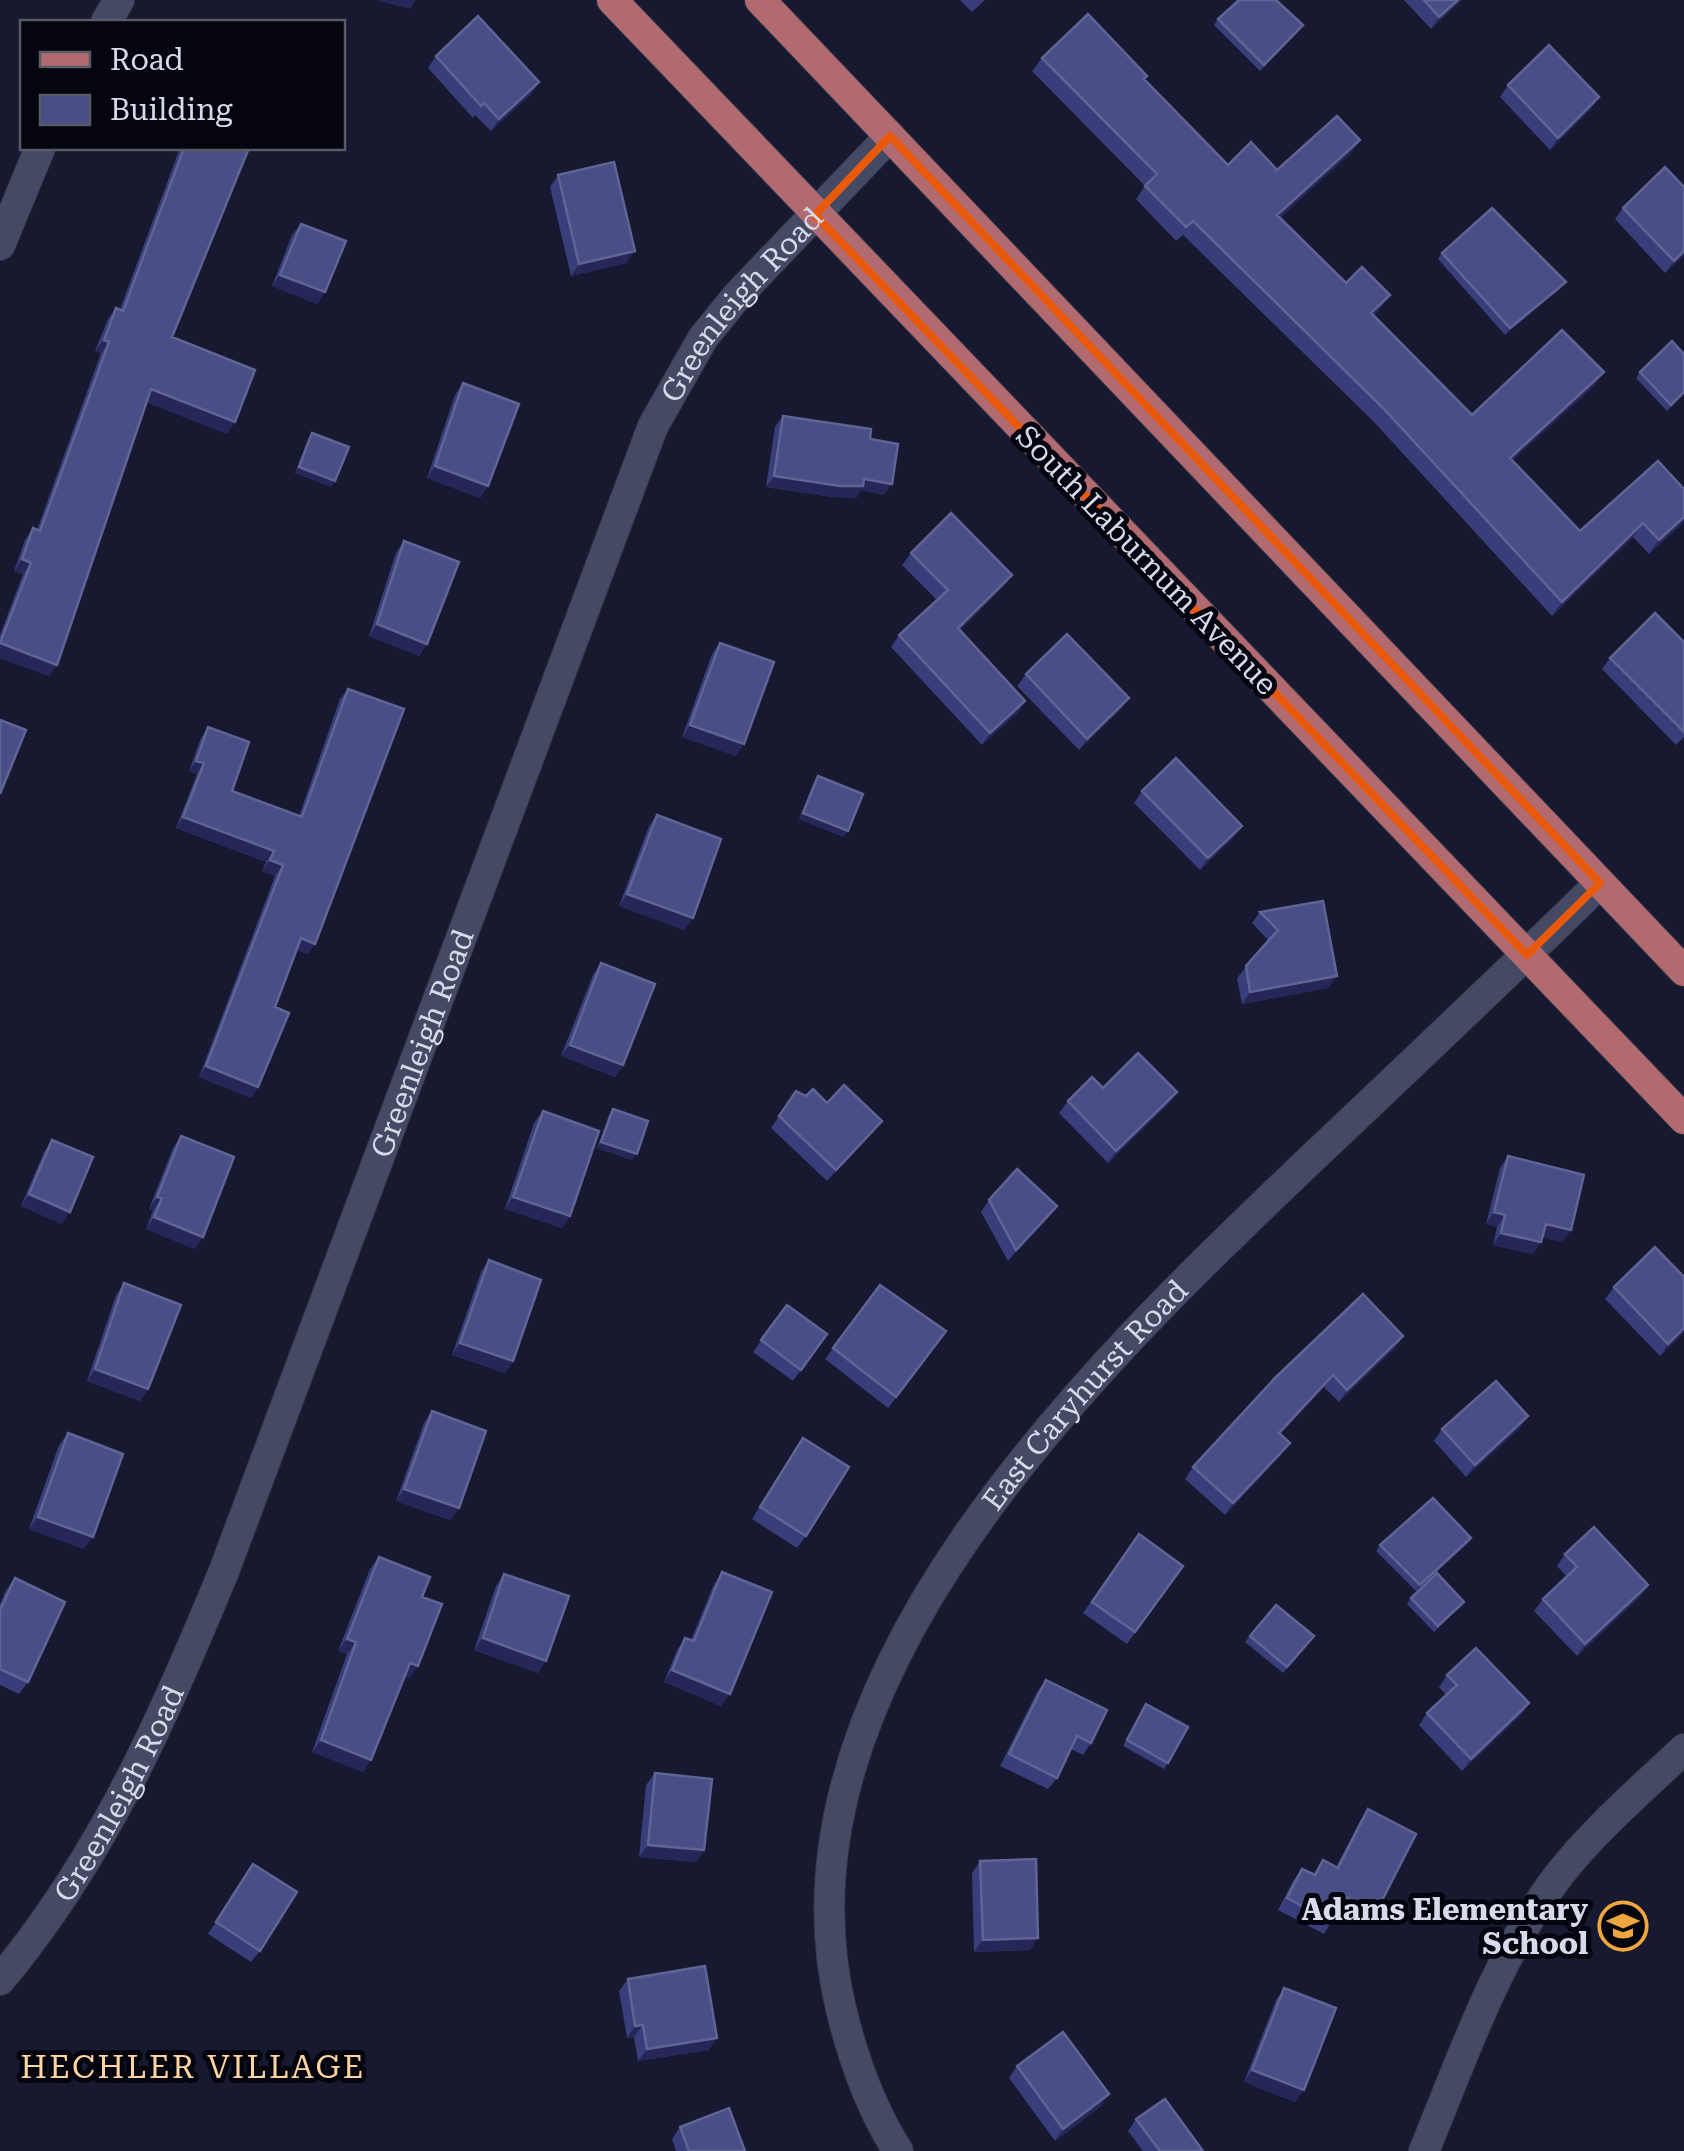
<svg xmlns="http://www.w3.org/2000/svg" width="1684" height="2151" viewBox="0 0 1684 2151" font-family="'Roboto Serif',serif">
<style>
.lines{fill:none;stroke-linecap:round;stroke-linejoin:round}
.minor-casing{stroke:#323345;stroke-width:32}
.major-casing{stroke:#323345;stroke-width:32}
.minor{stroke:#454a64;stroke-width:30}
.major{stroke:#b16b70;stroke-width:30}
.wall{fill:#393d79}
.shaded-wall{fill:#242757}
.building{fill:#4a4e86;stroke:#606495;stroke-width:2.5}
.marked{fill:none;stroke:#e8590c;stroke-width:8;stroke-linejoin:round}
.labels{text-anchor:middle;dominant-baseline:central;stroke-width:10;stroke-linejoin:round;paint-order:stroke}
.street-label{font-size:30px;fill:#d7daea;stroke:#04050e}
.poi-label{font-size:30px;font-weight:bold;fill:#d7daea;stroke:#04050e;text-anchor:end}
.neighbourhood-label{font-size:32px;letter-spacing:2.5px;fill:#ffd4a3;stroke:#04050e}
</style>
<rect width="100%" height="100%" fill="#16192f"/>
<g class="lines">
<!-- minor casing -->
<g class="minor-casing">
<g id="minor">
<path d="M106,22L119,0"/>
<path d="M0,245L40,148"/>
<path id="s1" d="M0,1980C102,1858 164,1717 224,1571L653,426L703,338L737,296L890,136"/>
<path id="s2" d="M898,2151C871,2109 854,2061 842,2013C758,1678 1108,1352 1326,1145C1418,1058 1509,972 1600,883"/>
<path d="M1424,2151C1463,2057 1496,1957 1559,1875C1595,1829 1642,1789 1684,1749"/>
</g>
</g>
<!-- major casing -->
<g class="major-casing">
<path id="major" d="M612,0L1684,1119
M760,0L1684,971"/>
</g>
<!-- minor -->
<use href="#minor" class="minor"/>
<!-- major -->
<use href="#major" class="major"/>
</g>
<!-- wall -->
<path class="wall" d="M960,0H985L972,12Z
M1404,0H1462L1431,29Z
M1218,19L1298,31L1260,71L1214,25Z
M436,56L539,82L531,94L491,131L475,115L473,118L428,68Z
M1042,58L1144,80L1228,165L1277,170L1360,140L1350,154L1280,217L1346,283L1380,309L1374,315L1472,415L1594,386L1512,460L1580,531L1658,461L1684,522L1649,554L1633,537L1552,616L1374,422L1183,235L1176,241L1136,199L1145,186L1032,71Z
M1508,85L1591,109L1550,150L1500,97Z
M180,148H249L172,337L227,434L146,402L57,665L49,676L0,658V635L23,574L14,571L25,540L33,528L37,530L101,353L95,351L108,319L116,308L120,309Z
M558,175L626,263L571,276L550,187Z
M1623,208L1684,255L1665,273L1615,219Z
M301,224L325,292L317,304L272,286L292,235Z
M1442,253L1561,288L1505,335L1438,259Z
M1684,354V394L1667,411L1636,378L1640,372Z
M463,383L488,486L480,498L427,478L455,395Z
M783,416L870,439L884,495L861,490L856,498L832,497L766,487L775,427Z
M312,433L331,487L295,473L308,439Z
M404,541L427,644L419,656L369,636L396,553Z
M911,553L1012,575L1004,586L960,630L1025,701L1017,713L982,745L891,647L899,635L937,600L902,565Z
M1684,642V737L1676,745L1602,669L1610,658Z
M720,643L736,756L682,737L712,654Z
M1026,674L1129,698L1120,710L1079,750L1017,686Z
M348,689L308,954L297,950L275,1007L258,1087L251,1098L199,1077L275,876L262,871L266,862L176,828L197,774L189,771L201,738L208,727L232,791L299,816L340,699Z
M818,776L844,837L799,819L814,782Z
M1142,791L1233,838L1200,870L1134,803Z
M657,815L693,918L684,930L619,906L649,826Z
M1260,912L1337,976L1328,988L1242,1004L1237,978L1268,940L1252,923Z
M601,963L623,1065L615,1077L561,1056L593,975Z
M1103,1088L1177,1092L1168,1104L1108,1163L1059,1113L1068,1101Z
M796,1091L873,1132L827,1181L771,1128Z
M613,1109L632,1160L597,1148L609,1115Z
M543,1111L570,1216L562,1228L505,1209L534,1123Z
M181,1136L195,1249L146,1229L153,1210L149,1209L173,1148Z
M52,1140L62,1224L21,1206L44,1152Z
M1508,1156L1571,1230L1562,1242L1542,1237L1541,1242L1533,1254L1493,1245L1497,1227L1486,1224L1500,1168Z
M989,1200L1048,1218L1008,1261L981,1212Z
M489,1260L513,1361L505,1373L452,1355L481,1272Z
M124,1283L148,1389L140,1401L87,1381L116,1295Z
M880,1285L938,1343L888,1408L825,1359Z
M1614,1287L1684,1332L1660,1356L1605,1299Z
M787,1305L827,1334L793,1381L753,1352Z
M1403,1336L1395,1348L1339,1402L1324,1387L1280,1434L1281,1455L1225,1515L1185,1479L1193,1467L1275,1378Z
M432,1411L459,1508L450,1520L396,1501L424,1423Z
M1520,1428L1466,1477L1434,1441L1442,1429Z
M68,1433L84,1549L29,1529L59,1445Z
M795,1450L806,1536L797,1548L752,1519Z
M1139,1534L1183,1566L1127,1644L1083,1613Z
M1467,1544L1416,1591L1376,1551L1380,1545Z
M1565,1554L1648,1585L1640,1597L1577,1656L1534,1611L1543,1599L1567,1577L1557,1566Z
M379,1557L422,1597L410,1678L405,1676L371,1760L363,1772L312,1752L347,1654L338,1651L370,1569Z
M722,1572L721,1706L664,1682L677,1650L685,1638L691,1640L714,1584Z
M504,1574L538,1673L474,1650L496,1586Z
M15,1578L28,1682L19,1694L0,1685V1604L6,1590Z
M1411,1598L1464,1602L1434,1632L1407,1604Z
M1250,1636L1309,1642L1283,1673L1245,1642Z
M1447,1675L1529,1703L1521,1715L1462,1771L1419,1725L1427,1713L1446,1695L1439,1687Z
M1046,1680L1091,1743L1083,1755L1071,1749L1057,1778L1048,1789L1000,1766L1037,1692Z
M1146,1704L1168,1763L1164,1769L1123,1746Z
M655,1773L704,1850L696,1862L639,1857L646,1785Z
M1368,1809L1376,1912L1367,1924L1339,1910L1324,1934L1278,1910L1293,1881L1302,1869L1313,1875L1323,1860L1336,1867L1360,1821Z
M980,1861L1030,1950L974,1952L972,1873Z
M253,1864L260,1951L251,1962L208,1934Z
M628,1979L709,2050L638,2061L634,2037L627,2038L619,1991Z
M1284,1988L1295,2102L1244,2082L1276,2000Z
M1017,2066L1101,2106L1055,2141L1009,2078Z
M1136,2119L1203,2151H1143L1128,2131Z
M680,2127L745,2151H676L672,2139Z"/>
<!-- shaded-wall -->
<path class="shaded-wall" d="M375,0H416L410,9Z
M1458,0H1462L1431,29L1439,17Z
M539,82L531,94L491,131L499,119Z
M1599,97L1591,109L1550,150L1558,138Z
M1360,140L1350,154L1268,229L1277,215Z
M635,251L626,263L571,276L579,264Z
M1684,251V255L1665,273L1674,261Z
M280,275L325,292L317,304L272,286Z
M1566,282L1561,288L1505,335L1510,328Z
M1390,295L1380,309L1362,327L1371,313Z
M104,340L109,342L101,353L95,351Z
M1604,372L1594,386L1500,472L1510,458Z
M151,389L235,422L227,434L143,401Z
M435,466L488,486L480,498L427,478Z
M299,467L335,481L331,487L295,473Z
M774,476L864,479L892,484L884,495L861,490L856,498L832,497L766,487Z
M1684,517V522L1649,554L1659,540Z
M1643,523L1633,537L1552,616L1562,602Z
M22,559L31,563L23,574L14,571Z
M1012,575L1004,586L950,640L958,628Z
M377,624L427,644L419,656L369,636Z
M0,643L57,665L49,676L0,658Z
M1129,698L1120,710L1079,750L1087,739Z
M1025,701L1017,713L982,745L990,733Z
M690,725L744,744L736,756L682,737Z
M196,761L204,763L197,774L189,771Z
M803,813L848,831L844,837L799,819Z
M183,817L274,851L266,862L176,828Z
M1242,826L1233,838L1200,870L1208,858Z
M270,860L283,865L275,876L262,871Z
M627,894L693,918L684,930L619,906Z
M301,938L315,944L308,954L294,949Z
M1337,976L1328,988L1242,1004L1250,992Z
M570,1045L623,1065L615,1077L561,1056Z
M206,1066L258,1087L251,1098L199,1077Z
M1177,1092L1168,1104L1108,1163L1116,1151Z
M882,1121L873,1132L827,1181L836,1170Z
M601,1142L637,1154L632,1160L597,1148Z
M29,1194L70,1212L62,1224L21,1206Z
M157,1197L162,1198L153,1210L149,1209Z
M513,1197L570,1216L562,1228L505,1209Z
M1057,1206L1048,1218L1008,1261L1016,1250Z
M1494,1212L1505,1215L1497,1227L1486,1224Z
M154,1217L203,1237L195,1249L146,1229Z
M1546,1224L1571,1230L1562,1242L1537,1236Z
M1501,1233L1541,1242L1533,1254L1493,1245Z
M1684,1328V1332L1660,1356L1668,1344Z
M1403,1336L1395,1348L1339,1402L1347,1390Z
M460,1343L513,1361L505,1373L452,1355Z
M95,1369L148,1389L140,1401L87,1381Z
M1333,1375L1324,1387L1271,1445L1279,1433Z
M1528,1416L1520,1428L1466,1477L1475,1465Z
M1290,1443L1281,1455L1225,1515L1233,1503Z
M404,1489L459,1508L450,1520L396,1501Z
M38,1517L93,1537L84,1549L29,1529Z
M1471,1538L1467,1544L1416,1591L1420,1585Z
M1648,1585L1640,1597L1577,1656L1585,1644Z
M483,1638L546,1661L538,1673L474,1650Z
M347,1639L356,1642L347,1654L338,1651Z
M410,1663L418,1666L410,1678L401,1675Z
M672,1670L730,1694L721,1706L664,1682Z
M1529,1703L1521,1715L1462,1771L1471,1759Z
M321,1740L371,1760L363,1772L312,1752Z
M648,1845L704,1850L696,1862L639,1857Z
M1038,1938L1030,1950L974,1952L983,1940Z
M643,2025L634,2037L627,2038L635,2026Z
M717,2038L709,2050L638,2061L647,2049Z
M1252,2070L1304,2090L1295,2102L1244,2082Z
M1109,2094L1101,2106L1055,2141L1063,2129Z"/>
<!-- building -->
<path class="building" d="M1239,0H1276L1303,25L1264,65L1218,19Z
M1424,0H1458L1439,17Z
M1088,14L1147,76L1144,79L1228,165L1251,142L1277,170L1337,116L1360,140L1277,215L1346,283L1362,267L1390,295L1371,313L1472,415L1562,330L1604,372L1510,458L1580,531L1658,461L1684,489V517L1659,540L1643,523L1562,602L1383,408L1193,221L1186,227L1145,186L1157,174L1042,58Z
M478,16L539,82L499,119L484,103L481,106L436,56Z
M1549,45L1599,97L1558,138L1508,85Z
M184,148H249L172,337L255,370L235,422L151,389L57,665L0,643L31,563L22,559L33,528L40,531L109,342L104,340L116,308L123,311Z
M614,162L635,251L579,264L558,175Z
M1665,167L1684,187V251L1674,261L1623,208Z
M1492,208L1566,282L1510,328L1442,253Z
M301,224L346,241L325,292L280,275Z
M1672,341L1684,354V392L1671,405L1640,372Z
M463,383L519,404L488,486L435,466Z
M783,416L871,429L870,439L898,444L892,484L864,479L863,486H840L774,476Z
M312,433L349,447L335,481L299,467Z
M951,513L1012,575L958,628L1025,701L990,733L899,635L948,590L911,553Z
M404,541L459,562L427,644L377,624Z
M1655,613L1684,642V732L1610,658Z
M1067,634L1129,698L1087,739L1026,674Z
M720,643L774,662L744,744L690,725Z
M348,689L404,709L315,944L301,938L275,1007L289,1013L258,1087L206,1066L283,865L270,860L274,851L183,817L204,763L196,761L208,727L249,742L232,791L302,817Z
M0,720L26,730L0,794Z
M1176,758L1242,826L1208,858L1142,791Z
M818,776L863,794L848,831L803,813Z
M657,815L721,839L693,918L627,894Z
M1323,901L1337,976L1250,992L1246,966L1278,930L1260,912Z
M601,963L655,984L623,1065L570,1045Z
M1138,1053L1177,1092L1116,1151L1068,1101L1092,1077L1103,1088Z
M844,1085L882,1121L836,1170L779,1116L796,1091L806,1096L813,1089L827,1103Z
M613,1109L648,1121L637,1154L601,1142Z
M543,1111L599,1131L570,1216L513,1197Z
M181,1136L234,1157L203,1237L154,1217L162,1198L157,1197Z
M52,1140L93,1157L70,1212L29,1194Z
M1508,1156L1584,1175L1571,1230L1546,1224L1541,1242L1501,1233L1505,1215L1494,1212Z
M1017,1169L1057,1206L1016,1250L989,1200Z
M1655,1247L1684,1277V1328L1668,1344L1614,1287Z
M489,1260L541,1280L513,1361L460,1343Z
M124,1283L181,1305L148,1389L95,1369Z
M880,1285L946,1331L896,1397L833,1348Z
M1363,1294L1403,1336L1347,1390L1333,1375L1279,1433L1290,1443L1233,1503L1193,1467L1275,1378Z
M787,1305L827,1334L801,1370L761,1340Z
M1496,1381L1528,1416L1475,1465L1442,1429Z
M432,1411L486,1431L459,1508L404,1489Z
M68,1433L123,1454L93,1537L38,1517Z
M803,1438L849,1467L806,1536L760,1507Z
M1433,1498L1471,1538L1420,1585L1380,1545Z
M1594,1527L1648,1585L1585,1644L1543,1599L1577,1567L1565,1554Z
M1139,1534L1183,1566L1135,1632L1092,1602Z
M379,1557L430,1577L422,1597L442,1604L418,1666L410,1663L371,1760L321,1740L356,1642L347,1639Z
M722,1572L772,1592L730,1694L672,1670L685,1638L694,1641Z
M1437,1573L1464,1602L1438,1626L1411,1598Z
M504,1574L569,1596L546,1661L483,1638Z
M15,1578L65,1602L28,1682L0,1669V1610Z
M1276,1605L1314,1636L1287,1667L1250,1636Z
M1476,1648L1529,1703L1471,1759L1427,1713L1457,1685L1447,1675Z
M1046,1680L1107,1710L1091,1743L1077,1736L1057,1778L1009,1754Z
M1146,1704L1188,1727L1168,1763L1127,1740Z
M655,1773L712,1779L704,1850L648,1845Z
M1368,1809L1416,1834L1376,1912L1346,1897L1333,1922L1287,1898L1302,1869L1315,1875L1323,1860L1338,1868Z
M1036,1859L1038,1938L983,1940L980,1861Z
M253,1864L297,1892L260,1951L216,1922Z
M705,1966L717,2038L647,2049L643,2025L635,2026L628,1979Z
M1284,1988L1336,2008L1304,2090L1252,2070Z
M1063,2032L1109,2094L1063,2129L1017,2066Z
M1165,2099L1203,2151H1160L1136,2119Z
M729,2108L745,2151H689L680,2127Z"/>
<!-- marked area -->
<path class="marked" d="M890,136L1600,883L1527,955L815,215Z"/>
<!-- icons -->
<defs>
<g id="school-ring" transform="scale(2.5)"><circle r="9.5" fill="#04050e" stroke="#f0a63f" stroke-width="1.5"/><path d="M0-5L7-2L0 1L-7-2ZM-4 1L0 2.5L4 1V4Q0 6-4 4Z" fill="#f0a63f"/></g>
</defs>
<g fill-rule="evenodd">
<use href="#school-ring" x="1623" y="1926"/>
</g>
<g class="labels">
<!-- street labels -->
<g class="street-label">
<text stroke="none"><textPath href="#s1" startOffset="1842">Greenleigh Road</textPath></text>
<text transform="translate(1147 560) rotate(46)">South Laburnum Avenue</text>
<text stroke="none"><textPath href="#s1" startOffset="1032">Greenleigh Road</textPath></text>
<text stroke="none"><textPath href="#s2" startOffset="842">East Caryhurst Road</textPath></text>
<text stroke="none"><textPath href="#s1" startOffset="222">Greenleigh Road</textPath></text>
</g>
<!-- poi labels -->
<g class="poi-label">
<text x="1588" y="1909">Adams Elementary<tspan x="1588" dy="34">School</tspan></text>
</g>
<!-- neighbourhood labels -->
<g class="neighbourhood-label">
<text x="193" y="2067">HECHLER VILLAGE</text>
</g>
</g>
<!-- legend -->
<rect x="20" y="20" width="325" height="130" fill="#04050e" stroke="#585a66" stroke-width="2.5"/>
<rect x="40" y="52" width="50" height="15" fill="#b16b70" stroke="#585a66" stroke-width="2.5"/>
<text x="110" y="70" font-size="30" fill="#d7daea">Road</text>
<rect x="40" y="95" width="50" height="30" fill="#4a4e86" stroke="#585a66" stroke-width="2.5"/>
<text x="110" y="120" font-size="30" fill="#d7daea">Building</text>
</svg>
